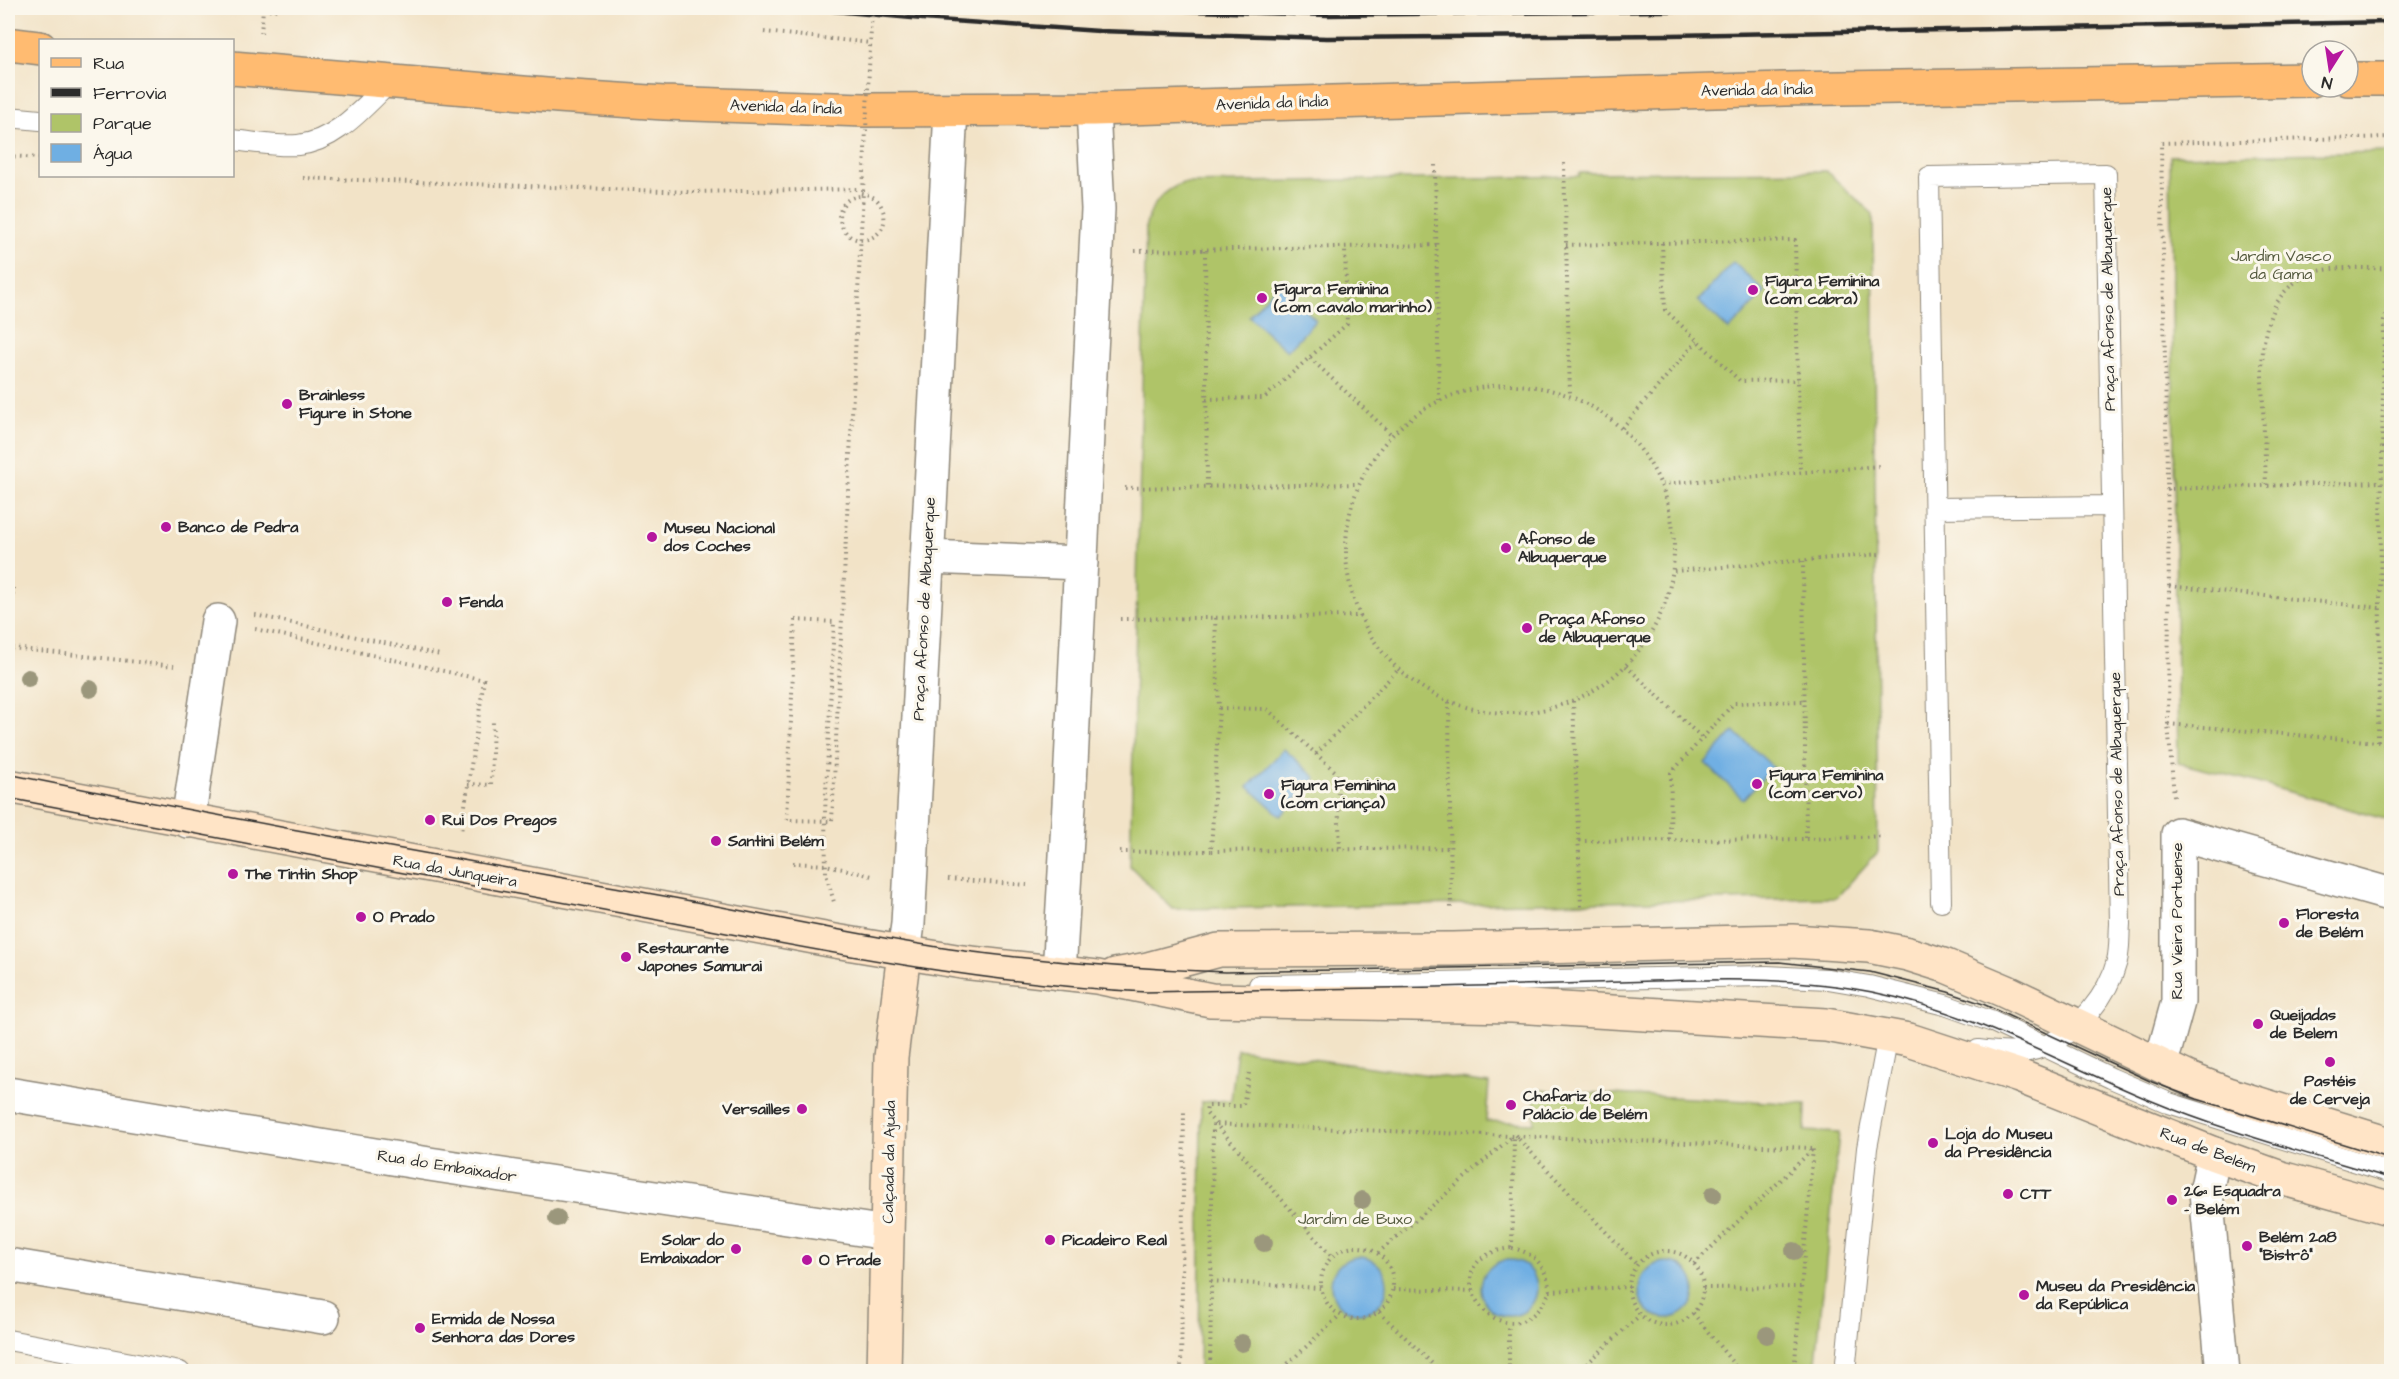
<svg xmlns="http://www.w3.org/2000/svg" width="2399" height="1379" viewBox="0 0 2399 1379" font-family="'Architects Daughter',sans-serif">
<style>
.green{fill:#afc468;stroke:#6d784a;stroke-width:1.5}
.water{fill:#6fafe3;stroke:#4d6d87;stroke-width:1.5}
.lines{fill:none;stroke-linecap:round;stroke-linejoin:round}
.lane-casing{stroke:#8e8779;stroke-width:22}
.street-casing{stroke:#8e8779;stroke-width:36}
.secondary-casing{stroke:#8e8779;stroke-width:36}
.primary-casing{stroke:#8e8779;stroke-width:36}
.path{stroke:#8e8779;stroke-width:4;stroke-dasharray:1.5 4.5;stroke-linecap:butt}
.lane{stroke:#fff;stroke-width:20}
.street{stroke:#fff;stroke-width:33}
.secondary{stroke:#ffe4c6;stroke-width:33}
.primary{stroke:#ffbb71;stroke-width:33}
.tram{stroke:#2b2b2b;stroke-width:1.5}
.rail{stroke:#2b2b2b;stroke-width:4.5}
.path-bridge{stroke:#8e8779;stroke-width:4;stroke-dasharray:1.5 4.5;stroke-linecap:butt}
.tree{fill:#9b977b}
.poi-dot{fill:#b5179e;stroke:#fbf7ec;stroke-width:2}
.labels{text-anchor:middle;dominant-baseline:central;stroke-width:6;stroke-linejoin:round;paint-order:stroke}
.street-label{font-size:16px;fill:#2b2b2b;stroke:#fbf7ec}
.park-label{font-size:16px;fill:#53593d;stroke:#fbf7ec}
.poi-label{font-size:16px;font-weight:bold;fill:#2b2b2b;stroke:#fbf7ec;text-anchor:start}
</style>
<rect width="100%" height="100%" fill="#fbf7ec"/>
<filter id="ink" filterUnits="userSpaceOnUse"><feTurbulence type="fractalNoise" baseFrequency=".0167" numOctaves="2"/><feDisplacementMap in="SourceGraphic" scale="12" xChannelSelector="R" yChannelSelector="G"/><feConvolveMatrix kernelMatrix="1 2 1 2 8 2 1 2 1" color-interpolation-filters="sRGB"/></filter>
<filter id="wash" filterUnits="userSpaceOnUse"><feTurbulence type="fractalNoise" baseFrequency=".008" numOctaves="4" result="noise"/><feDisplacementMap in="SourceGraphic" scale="24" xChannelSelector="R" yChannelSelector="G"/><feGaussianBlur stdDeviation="1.35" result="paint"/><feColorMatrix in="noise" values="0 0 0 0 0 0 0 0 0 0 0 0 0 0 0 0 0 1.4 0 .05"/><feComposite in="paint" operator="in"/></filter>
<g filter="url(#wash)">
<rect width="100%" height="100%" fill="#f2e3c7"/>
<!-- green -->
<path class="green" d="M2391,152H2392L2391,821L2244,779L2178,763L2170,156Z
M1826,171L1873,214L1878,852L1836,898L1173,909L1130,866L1146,225C1152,204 1162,191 1183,183L1579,176V173Z
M1237,1049L1489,1083L1486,1121L1534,1123L1535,1090L1806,1104L1805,1131L1839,1133L1815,1371L1199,1372L1201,1102L1231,1100Z"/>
<!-- water -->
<path class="water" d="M1733,262L1765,292L1729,330L1698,301Z
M1278,284L1316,320L1287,351L1249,316Z
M1734,731L1773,767L1743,799L1705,763Z
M1284,749L1316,778L1281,816L1248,787Z
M1331 1285a28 28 0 1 1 56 0a28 28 0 1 1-56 0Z
M1481 1288a28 28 0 1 1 56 0a28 28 0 1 1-56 0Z
M1639 1290a28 28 0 1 1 56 0a28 28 0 1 1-56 0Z"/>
</g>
<g filter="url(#ink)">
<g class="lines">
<!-- lane casing -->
<g class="lane-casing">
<path id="lane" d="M8,117L40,120
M232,140C254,142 277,147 298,145C336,141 363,108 389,83
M1936,508L2112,506
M1941,902L1929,177L2106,174L2120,924C2119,936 2120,949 2117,961C2108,996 2079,1030 2047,1045C2028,1055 1998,1053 1978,1050
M1259,985L1767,976L1828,979L1869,986L1945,1005L1993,1022L2111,1078L2169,1103L2392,1173
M8,1340L180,1372
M1845,1372L1867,1148L1888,1036"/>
</g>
<!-- street casing -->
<g class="street-casing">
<path id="street" d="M927,557L1081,563
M188,821L218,621
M904,953L908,924L951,110
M1059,973L1069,805L1098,209L1093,109
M2165,1049L2178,1002V834L2392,895
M8,1094L429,1164L887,1233
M2214,1154L2206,1192L2223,1372
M8,1265L323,1317"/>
</g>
<!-- secondary casing -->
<g class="secondary-casing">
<path id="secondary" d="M8,786L835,941L962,962L1097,977L1211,1000L1512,1006L1826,1025L1909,1040L2019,1076L2214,1154L2281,1178L2392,1209
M1115,975L1148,969L1219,950L1452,949L1792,941L1869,946L1908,954L1946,966L2005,991L2187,1078L2227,1094L2392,1145
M884,1372L891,1057L904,953"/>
</g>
<!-- primary casing -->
<g class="primary-casing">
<path id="primary" d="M8,44L40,48
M232,68L558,96L664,103L864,110L1093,109L1784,89L2312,80
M2348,79H2392"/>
</g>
<!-- path -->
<path class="path" d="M764,32L871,43
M261,33L263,9L280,10V8
M8,156L40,158
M1564,163L1570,395
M1435,165L1439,400
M303,178L691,192L860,189
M861,193C871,195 878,198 882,208C896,240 843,257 839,214C843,201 850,196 863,196
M1662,243L1665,310L1740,381L1798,380
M1566,245L1795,240L1800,472
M1205,250L1207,488
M1135,251L1437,245
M1310,358L1391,434
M1346 549a164 164 0 1 1 328 0a164 164 0 1 1-328 0Z
M1206,399L1264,398L1347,324L1345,248
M1622,428L1697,341
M1662,484L1879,466
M2266,485C2265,459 2264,433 2263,407C2261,360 2257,298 2309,274C2330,265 2369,269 2392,268
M1125,488L1358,484
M2166,489L2381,482
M1674,571L1880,554
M8,586L13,587L12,648L174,666
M2169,586L2380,608
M255,615L440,655
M1215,618L1219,708L1211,851L1450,848
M1120,619L1358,616
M795,620L834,622L825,813L826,874L834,902
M255,629L484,680L461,832
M1626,666L1702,738
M1573,701L1581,907
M1449,702L1451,911
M1219,708L1267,709L1337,773L1340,850
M2168,724L2378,742L2392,746
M2378,742L2384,321L2392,296
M1316,754L1398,670
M468,784L491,785L493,721
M2174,796L2168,724L2169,586L2161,143L2392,137
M1806,839L1884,836
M1670,840L1671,773L1734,703L1804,701
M1579,841L1806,839L1803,561
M1120,852L1211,851
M793,863L826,865L872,876
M948,879L1027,885
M1249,1073L1243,1106H1207L1206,1113L1332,1257
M1515,1135L1637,1265
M1321 1283a36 36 0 1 1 72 0a36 36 0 1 1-72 0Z
M1512,1248C1536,1253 1546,1267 1550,1291C1509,1379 1418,1257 1512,1248Z
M1512,1248L1514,1136
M1629 1288a37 37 0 1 1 74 0a37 37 0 1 1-74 0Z
M1378,1253L1514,1135
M1694,1264L1813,1149
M1211,1281L1320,1288
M1703,1288L1801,1287
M1393,1289L1472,1291
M1550,1291L1629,1287
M1379,1312L1441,1372
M1693,1313L1740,1372
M1181,1372L1184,1109
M1210,1372L1213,1124L1813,1148
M1279,1372L1339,1316
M1509,1372V1325
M1578,1372L1640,1315
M1794,1372L1813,1148"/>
<!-- lane -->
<use href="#lane" class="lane"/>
<!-- street -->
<use href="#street" class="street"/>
<!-- secondary -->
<use href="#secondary" class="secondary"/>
<!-- primary -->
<use href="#primary" class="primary"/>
<!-- tram -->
<path class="tram" d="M8,774C218,817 430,854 642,892C750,911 857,936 965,951C1052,962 1138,969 1225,972L1779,962L1870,972L1948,992L1983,1004L2152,1082L2197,1099L2392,1159
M8,798C220,839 434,879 647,918C812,949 978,984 1146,992C1283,989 1421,988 1558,984C1659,982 1773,972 1872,992C1972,1012 2054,1060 2147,1099C2226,1132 2310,1154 2392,1179"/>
<!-- rail -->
<path class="rail" d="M801,8L923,19L1099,31L1327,38L1670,35L2392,22
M1090,8L1328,15L1904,8"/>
<!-- path-bridge -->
<path class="path-bridge" d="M795,620L787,820L832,821L872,8"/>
</g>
<!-- trees -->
<g class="tree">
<circle cx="28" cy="678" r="9"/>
<circle cx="90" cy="689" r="9"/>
<circle cx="1713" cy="1195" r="9"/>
<circle cx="1362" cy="1200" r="9"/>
<circle cx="557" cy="1218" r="9"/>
<circle cx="1264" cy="1243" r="9"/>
<circle cx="1794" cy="1251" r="9"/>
<circle cx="1767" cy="1335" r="9"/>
<circle cx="1242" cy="1343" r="9"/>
</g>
</g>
<!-- markers -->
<g class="poi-dot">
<circle cx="1753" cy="290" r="6"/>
<circle cx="1262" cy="298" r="6"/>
<circle cx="287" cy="404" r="6"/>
<circle cx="166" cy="527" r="6"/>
<circle cx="652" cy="537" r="6"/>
<circle cx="1506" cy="548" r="6"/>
<circle cx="447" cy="602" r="6"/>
<circle cx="1527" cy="628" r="6"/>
<circle cx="1757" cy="784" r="6"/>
<circle cx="1269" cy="794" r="6"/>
<circle cx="430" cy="820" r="6"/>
<circle cx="716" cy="841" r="6"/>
<circle cx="233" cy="874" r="6"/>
<circle cx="361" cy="917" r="6"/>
<circle cx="2284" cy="923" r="6"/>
<circle cx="626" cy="957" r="6"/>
<circle cx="2258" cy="1024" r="6"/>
<circle cx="2330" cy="1062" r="6"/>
<circle cx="1511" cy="1105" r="6"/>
<circle cx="802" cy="1109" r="6"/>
<circle cx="1933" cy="1143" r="6"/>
<circle cx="2008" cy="1194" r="6"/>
<circle cx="2172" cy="1200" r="6"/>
<circle cx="1050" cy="1240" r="6"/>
<circle cx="2247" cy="1246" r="6"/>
<circle cx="736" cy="1249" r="6"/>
<circle cx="807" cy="1260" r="6"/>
<circle cx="2024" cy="1295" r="6"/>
<circle cx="420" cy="1328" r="6"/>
</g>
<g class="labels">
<!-- street labels -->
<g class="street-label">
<text transform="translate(1757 90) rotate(-1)">Avenida da Índia</text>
<text transform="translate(1272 103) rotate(-2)">Avenida da Índia</text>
<text transform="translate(786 107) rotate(2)">Avenida da Índia</text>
<text transform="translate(2108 299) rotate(-91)">Praça Afonso de Albuquerque</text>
<text transform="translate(924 609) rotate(-87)">Praça Afonso de Albuquerque</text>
<text transform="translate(2117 784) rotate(-91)">Praça Afonso de Albuquerque</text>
<text transform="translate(455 871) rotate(10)">Rua da Junqueira</text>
<text transform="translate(2177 921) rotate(-90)">Rua Vieira Portuense</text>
<text transform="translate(2208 1150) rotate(21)">Rua de Belém</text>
<text transform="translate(889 1162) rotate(-89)">Calçada da Ajuda</text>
<text transform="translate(447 1166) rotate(9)">Rua do Embaixador</text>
</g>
<!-- park labels -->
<g class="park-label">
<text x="2281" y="256">Jardim Vasco<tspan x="2281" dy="18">da Gama</tspan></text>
<text x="1355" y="1219">Jardim de Buxo</text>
</g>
<!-- poi labels -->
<g class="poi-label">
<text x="1765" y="281">Figura Feminina<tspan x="1765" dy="18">(com cabra)</tspan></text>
<text x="1274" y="289">Figura Feminina<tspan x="1274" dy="18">(com cavalo marinho)</tspan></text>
<text x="299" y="395">Brainless<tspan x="299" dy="18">Figure in Stone</tspan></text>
<text x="178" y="527">Banco de Pedra</text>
<text x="664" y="528">Museu Nacional<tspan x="664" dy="18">dos Coches</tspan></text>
<text x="1518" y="539">Afonso de<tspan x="1518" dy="18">Albuquerque</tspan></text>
<text x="459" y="602">Fenda</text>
<text x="1539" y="619">Praça Afonso<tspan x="1539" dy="18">de Albuquerque</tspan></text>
<text x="1769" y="775">Figura Feminina<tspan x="1769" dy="18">(com cervo)</tspan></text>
<text x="1281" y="785">Figura Feminina<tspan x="1281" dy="18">(com criança)</tspan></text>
<text x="442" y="820">Rui Dos Pregos</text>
<text x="728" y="841">Santini Belém</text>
<text x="245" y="874">The Tintin Shop</text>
<text x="2296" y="914">Floresta<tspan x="2296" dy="18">de Belém</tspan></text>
<text x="373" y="917">O Prado</text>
<text x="638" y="948">Restaurante<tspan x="638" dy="18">Japones Samurai</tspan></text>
<text x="2270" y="1015">Queijadas<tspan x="2270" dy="18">de Belem</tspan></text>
<text x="2330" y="1081" text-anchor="middle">Pastéis<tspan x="2330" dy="18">de Cerveja</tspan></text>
<text x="1523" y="1096">Chafariz do<tspan x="1523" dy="18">Palácio de Belém</tspan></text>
<text x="790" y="1109" text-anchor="end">Versailles</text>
<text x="1945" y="1134">Loja do Museu<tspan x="1945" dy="18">da Presidência</tspan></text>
<text x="2184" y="1191">26ª Esquadra<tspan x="2184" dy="18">- Belém</tspan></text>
<text x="2020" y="1194">CTT</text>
<text x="2259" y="1237">Belém 2a8<tspan x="2259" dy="18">"Bistrô"</tspan></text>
<text x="724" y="1240" text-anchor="end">Solar do<tspan x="724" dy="18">Embaixador</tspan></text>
<text x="1062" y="1240">Picadeiro Real</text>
<text x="819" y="1260">O Frade</text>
<text x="2036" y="1286">Museu da Presidência<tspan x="2036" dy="18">da República</tspan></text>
<text x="432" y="1319">Ermida de Nossa<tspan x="432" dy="18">Senhora das Dores</tspan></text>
</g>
</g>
<!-- margin -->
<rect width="2399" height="1379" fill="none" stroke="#fbf7ec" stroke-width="30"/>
<!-- legend -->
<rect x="39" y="39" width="195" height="138" fill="#fbf7ec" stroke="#a8a59f" stroke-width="1.5"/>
<rect x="51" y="58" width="30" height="9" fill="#ffbb71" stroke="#a8a59f" stroke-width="1.5"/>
<text x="93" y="69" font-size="18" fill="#2b2b2b">Rua</text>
<rect x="51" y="88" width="30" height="9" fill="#2b2b2b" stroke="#a8a59f" stroke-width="1.5"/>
<text x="93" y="99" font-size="18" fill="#2b2b2b">Ferrovia</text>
<rect x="51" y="114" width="30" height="18" fill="#afc468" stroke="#a8a59f" stroke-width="1.5"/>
<text x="93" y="129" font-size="18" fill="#2b2b2b">Parque</text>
<rect x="51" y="144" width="30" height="18" fill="#6fafe3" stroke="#a8a59f" stroke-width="1.5"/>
<text x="93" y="159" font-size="18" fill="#2b2b2b">Água</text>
<!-- north arrow -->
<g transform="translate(2330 69) rotate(192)"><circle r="28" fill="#fbf7ec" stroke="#a8a59f" stroke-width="1.5"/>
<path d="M0-4.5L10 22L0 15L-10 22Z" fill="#b5179e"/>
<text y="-9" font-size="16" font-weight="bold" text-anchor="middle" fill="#2b2b2b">N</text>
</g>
</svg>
